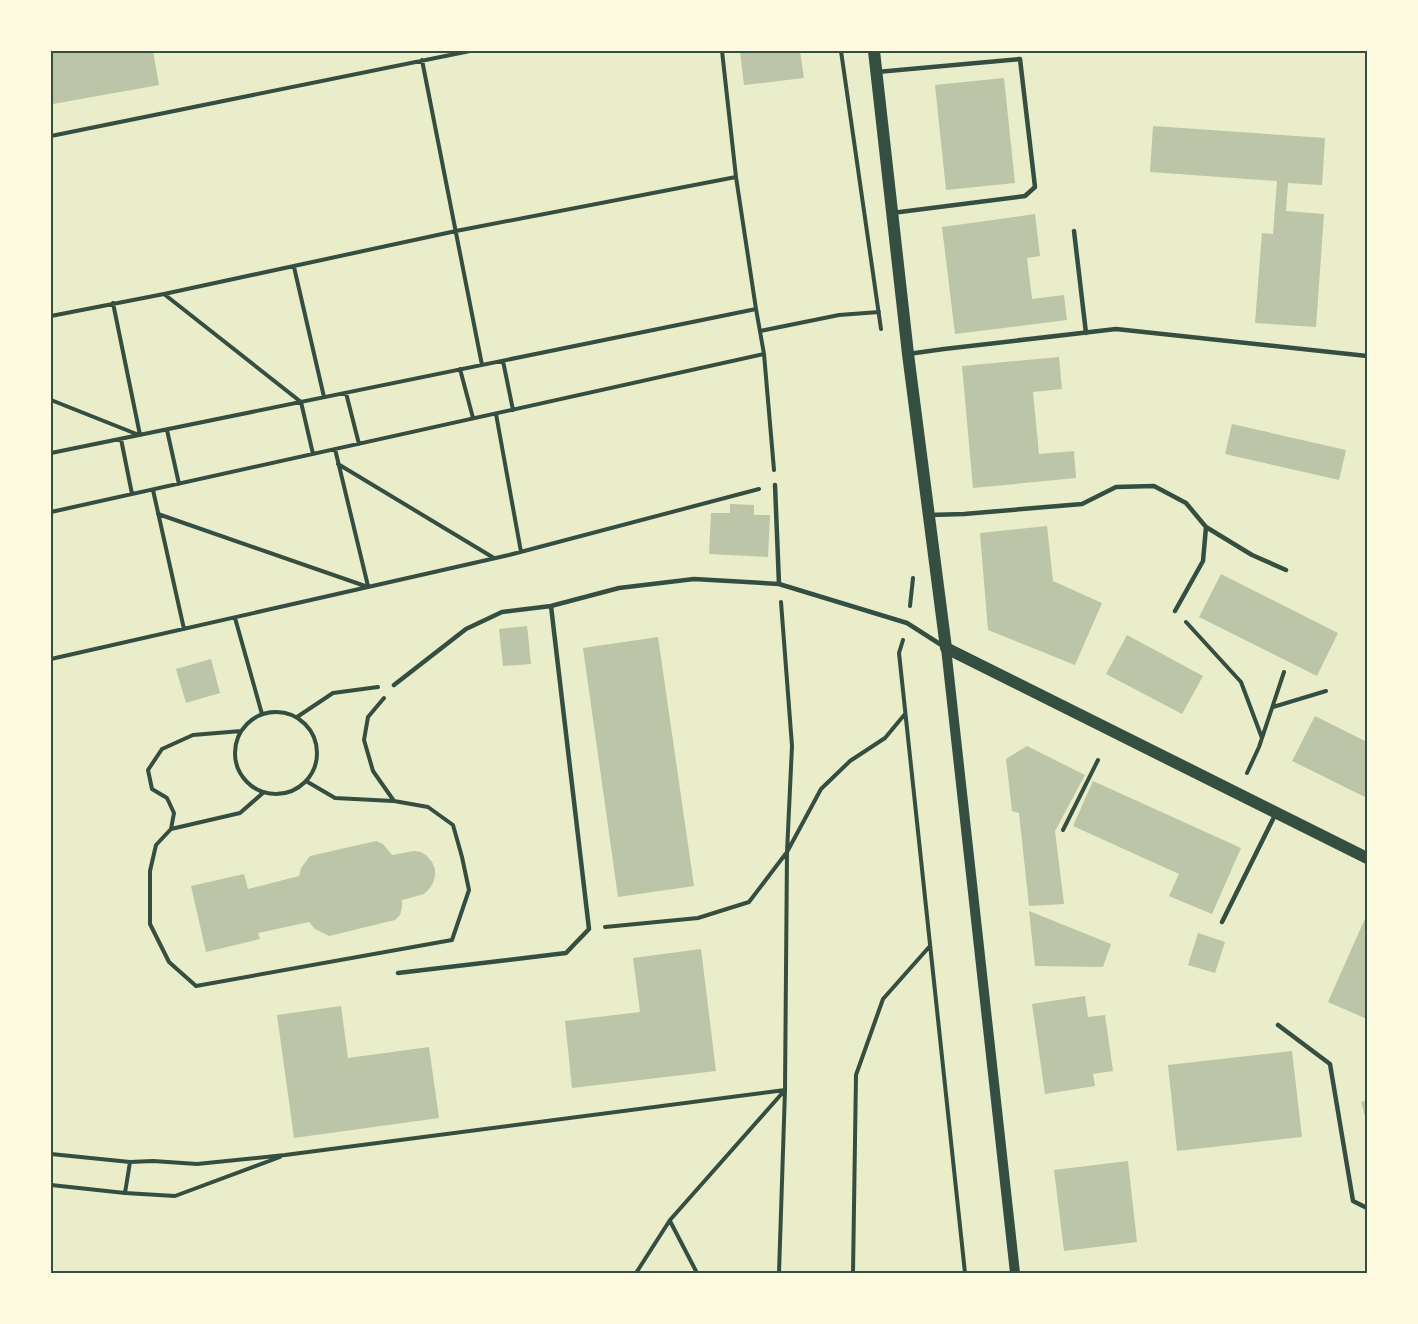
<svg xmlns="http://www.w3.org/2000/svg" width="1418" height="1324" viewBox="0 0 1418 1324" font-family="'Nunito Sans',sans-serif">
<style>
.building{fill:#bcc5a7}
.lines{fill:none;stroke-linecap:round;stroke-linejoin:round}
.path{stroke:#344e41;stroke-width:4}
.service{stroke:#344e41;stroke-width:4.5}
.tertiary{stroke:#344e41;stroke-width:10}
.secondary{stroke:#344e41;stroke-width:12}
.neatline{fill:none;stroke:#344e41;stroke-width:2}
</style>
<rect width="100%" height="100%" fill="#e9edc9"/>
<!-- building -->
<path class="building" d="M51,51H153L159,85L53,104L51,93Z
M740,51H800L804,78L744,85Z
M1004,78L1015,183L946,190L935,85Z
M1153,126L1325,138L1322,185L1288,183L1286,211L1324,214L1316,327L1255,323L1262,233L1273,234L1277,181L1150,172Z
M1035,214L1040,256L1027,258L1032,299L1064,295L1067,320L955,334L942,227Z
M1059,357L1062,389L1033,392L1039,454L1074,451L1076,478L973,488L962,366Z
M1232,424L1346,450L1339,480L1225,454Z
M730,504L754,505V515H770L768,557L709,554L711,513H730Z
M1047,526L1053,581L1102,603L1075,665L988,630L980,533Z
M1221,574L1338,633L1317,676L1199,617Z
M527,626L531,664L503,666L499,629Z
M1127,635L1203,676L1182,714L1106,674Z
M658,637L694,886L618,897L583,648Z
M211,659L220,693L186,703L176,669Z
M1315,716L1367,742V798L1292,761Z
M1027,746L1085,775L1055,831L1064,904L1029,906L1019,813L1012,811L1006,759Z
M1093,781L1241,848L1212,914L1169,896L1179,874L1073,826Z
M376,841L383,844L392,855L414,851L421,852L427,856L432,862L435,869V876L433,883L429,889L424,894L402,900V907L400,915L395,920L329,936L315,929L309,922L258,933L260,939L206,952L191,886L244,874L248,889L299,876L301,868L310,856Z
M1029,911L1111,944L1103,967L1035,966Z
M1367,914V1019L1328,1002Z
M1198,933L1225,942L1215,973L1188,965Z
M701,949L716,1071L572,1088L565,1021L640,1012L633,958Z
M1085,996L1088,1017L1105,1015L1113,1071L1093,1074L1095,1086L1045,1094L1032,1004Z
M341,1006L348,1058L429,1047L439,1118L294,1138L277,1015Z
M1292,1051L1302,1137L1177,1151L1168,1065Z
M1367,1100V1120H1366L1361,1102Z
M1128,1161L1137,1242L1064,1251L1054,1170Z"/>
<g class="lines">
<!-- path -->
<path class="path" d="M722,51L736,177L756,309L764,354L774,470
M841,51L881,329
M422,60L482,365
M51,136L470,51
M294,267L324,397
M164,294L301,402L313,454
M113,303L140,435
M51,316L164,294L456,231L736,177
M760,331L839,315L879,312
M503,361L513,410
M460,369L473,418
M346,393L359,444
M51,400L139,435
M496,414L521,552
M167,430L179,484
M121,439L132,494
M335,449L368,586
M51,453L756,309
M338,464L494,558
M153,490L184,629
M51,512L764,354
M158,514L368,587
M910,606L913,578
M235,618L262,714
M1186,622L1241,682L1262,738
M903,640L899,653L965,1273
M51,659L509,555L759,489
M1273,707L1326,691
M235 753a41 41 0 1 1 82 0a41 41 0 1 1-82 0Z
M297,717L333,693L378,687
M241,731L193,735L162,749L148,770L152,789L167,798L174,813L171,829L156,845L150,871V924L169,962L196,986L452,940L469,890L462,857L453,825L428,807L394,801L373,771L364,740L368,717L384,698
M1247,773L1259,747L1284,672
M306,781L335,798L393,801
M171,829L240,813L264,792
M1063,830L1098,760
M605,927L698,918L749,902L787,852L821,789L850,761L885,738L905,714
M51,1154L130,1162L153,1161L197,1164L285,1155L785,1090
M51,1185L125,1193L175,1196L280,1157
M125,1193L130,1162
M670,1221L697,1273
M636,1273L670,1220L785,1090
M779,1273L785,1090L787,852L792,746L781,602
M853,1273L856,1075L883,999L930,946"/>
<!-- service -->
<path class="service" d="M877,72L1020,59L1035,187L1025,196L892,213
M1074,231L1086,333
M908,354L944,349L1116,329L1367,356
M775,485L779,584
M929,515L964,514L1082,504L1116,487L1154,486L1186,503L1206,527L1203,561L1175,611
M1206,527L1252,555L1286,570
M394,685L466,629L502,612L551,606L619,588L694,579L779,584L907,623L943,646
M1222,922L1276,813
M398,973L566,953L589,929L551,606
M1278,1025L1330,1064L1353,1201L1367,1208"/>
<!-- tertiary -->
<path class="tertiary" d="M946,648L1015,1273"/>
<!-- secondary -->
<path class="secondary" d="M874,51L908,354L946,648L1367,858"/>
</g>
<!-- border -->
<rect width="1418" height="1324" fill="none" stroke="#fefae0" stroke-width="105"/>
<rect x="52" y="52" width="1314" height="1220" class="neatline"/>
</svg>
